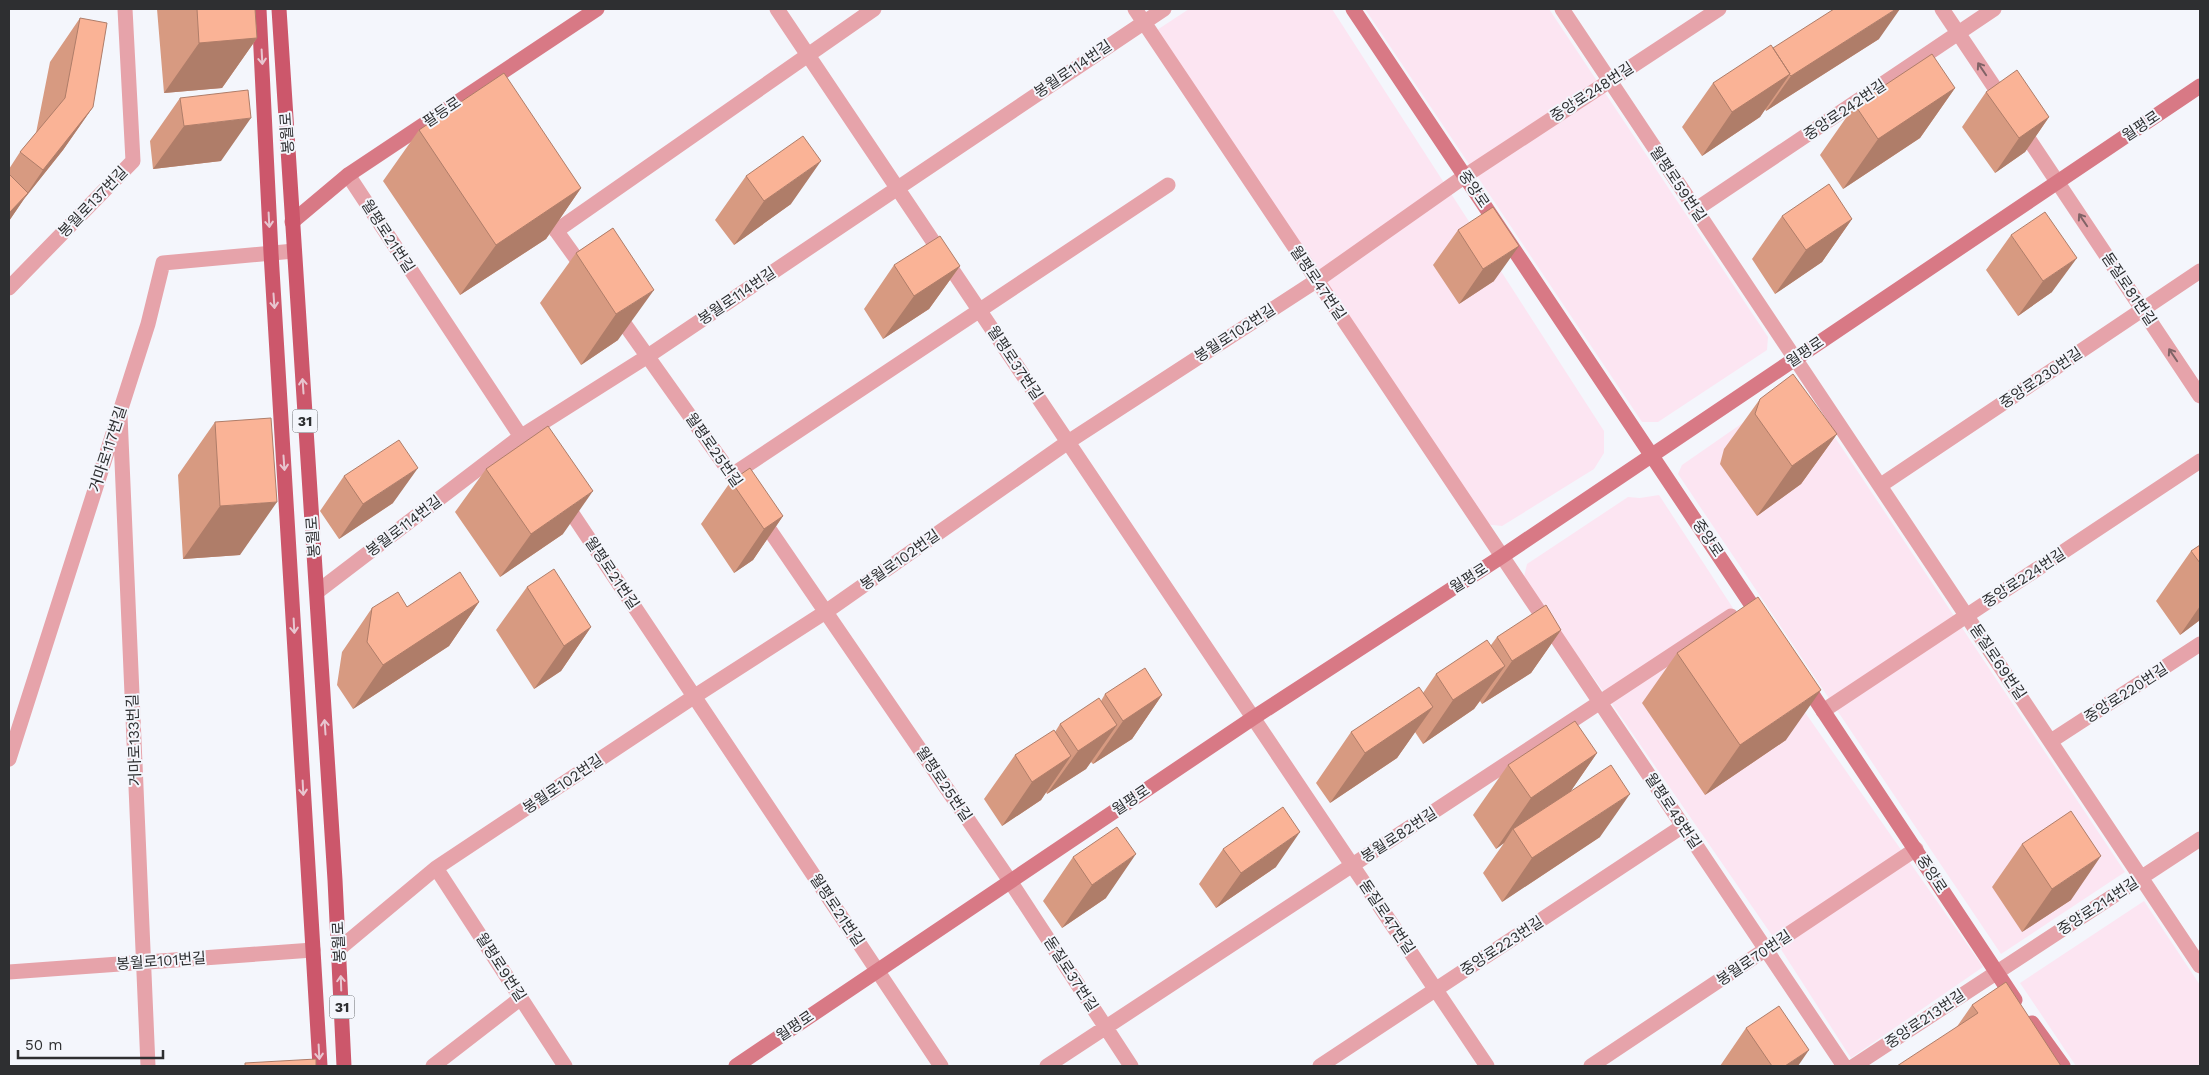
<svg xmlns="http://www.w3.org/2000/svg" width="2209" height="1075" viewBox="0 0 2209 1075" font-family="'Work Sans','Noto Sans KR',sans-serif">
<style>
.commercial{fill:#fce5f2}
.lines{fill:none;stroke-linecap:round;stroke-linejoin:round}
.minor{stroke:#e6a3aa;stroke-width:15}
.tertiary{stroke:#e6a3aa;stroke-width:15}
.secondary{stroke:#d87985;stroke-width:15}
.primary{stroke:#cc576b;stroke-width:15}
.wall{fill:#d79a81}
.shaded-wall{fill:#af7d69}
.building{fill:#fab396;stroke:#af7d69}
.oneway{stroke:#e8c6d0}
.oneway2{stroke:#816367}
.labels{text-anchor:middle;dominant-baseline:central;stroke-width:4;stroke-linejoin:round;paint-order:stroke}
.shield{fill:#f4f6fc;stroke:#696b6e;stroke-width:1}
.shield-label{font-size:14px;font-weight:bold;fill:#2e2f31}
.street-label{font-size:15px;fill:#2e2f31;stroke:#f4f6fc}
</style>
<rect width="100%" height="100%" fill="#f4f6fc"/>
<!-- commercial -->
<path class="commercial" d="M1189,9H1332L1604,431V453L1594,469L1502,526L1483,524L1157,30Z
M1365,9H1549L1768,337L1767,350L1658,422H1642Z
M1793,388H1802L2125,872L2001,954L1678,474L1682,465Z
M1659,495L1746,628L1983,967L1851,1058L1771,934L1601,688L1523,581L1527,564L1628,497L1640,498Z
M2144,901L2200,985V1066H2076L2020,983Z"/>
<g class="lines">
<!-- minor -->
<path class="minor" d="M777,9L1487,1066
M1135,9L1844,1066
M1562,9L2200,966
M1942,9L2005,103
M2020,126L2200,396
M348,175L535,458
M1695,210L1994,9
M542,211L586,272
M556,231L874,9
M9,288L133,161L125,9
M616,312L746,495
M120,415L148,1066
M732,475L1168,185
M1881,485L2200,271
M563,500L941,1066
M760,516L1010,881L1131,1066
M317,592L520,437L648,356L1164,9
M1823,711L2200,461
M2051,741L2200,644
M436,868L565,1066
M339,949L436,868L695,696L827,611L1068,442L1316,281L1465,176L1719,9
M9,972L313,950
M433,1066L521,998
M1047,1066L1731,616
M1320,1066L1683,826
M1591,1066L1916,849
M1854,1066L2200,839"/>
<!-- tertiary -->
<path class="tertiary" d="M9,759L148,324L163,263L294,251"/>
<!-- secondary -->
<path class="secondary" d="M1353,9L1761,619
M292,222L348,175L597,9
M1804,682L2015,1000
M2032,1023L2063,1066
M736,1066L1253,718L1501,557L2200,86"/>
<!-- primary -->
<path class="primary" d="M259,9L271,253L320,1066
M279,9L335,880L344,1066"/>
</g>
<!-- wall -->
<path class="wall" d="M157,9H255L257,38L222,88L164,93Z
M80,18L93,107L63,150L24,199L9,221V169L20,152L36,133L50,62Z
M1879,39L1766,111L1765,109L1760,117L1702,156L1682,127L1713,83L1773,48Z
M1955,88L1920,138L1843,189L1820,155L1855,105Z
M1986,92L2049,117L2025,152L1995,173L1962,127Z
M180,98L221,161L153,169L150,141Z
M419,130L581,188L546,239L460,295L383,181Z
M746,176L791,204L734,245L715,220Z
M1782,216L1852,219L1822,262L1775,294L1752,259Z
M613,228L618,340L581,365L540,303L576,253Z
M1458,230L1494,281L1459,304L1433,265Z
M2011,235L2052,292L2018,316L1986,270Z
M894,265L960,266L929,309L883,339L864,309Z
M1760,399L1837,434L1801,484L1757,516L1720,464L1724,449Z
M215,422L240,555L183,559L178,475Z
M486,469L563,534L500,577L455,512Z
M344,476L393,503L339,539L320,511Z
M731,481L783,516L753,560L734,573L701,524Z
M2200,545V620L2180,635L2156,601L2191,551Z
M527,587L591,627L561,671L534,689L496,630Z
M479,602L449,646L353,709L337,685L342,652L372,608Z
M1561,630L1531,673L1482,704L1480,701L1474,709L1423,744L1415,732L1397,758L1330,803L1316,783L1351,732L1423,693L1436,674L1491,645L1497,637Z
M1677,653L1786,740L1705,795L1642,703Z
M1105,694L1162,695L1132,739L1093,764L1091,762L1086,769L1047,794L1046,792L1041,800L1002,826L984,799L1015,755L1055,732L1060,724L1101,701Z
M1597,753L1570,792L1600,837L1502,902L1483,873L1504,843L1496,849L1473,815L1508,765Z
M2022,844L2071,900L2022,932L1992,887Z
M1223,849L1276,867L1216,908L1199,884Z
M1073,857L1106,898L1062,928L1043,901Z
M1972,1005L2061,1066L1956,1028Z
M1746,1028L1798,1066H1720Z"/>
<!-- shaded-wall -->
<path class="shaded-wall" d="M1896,9H1900L1879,39L1766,111L1791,76Z
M257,38L222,88L164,93L199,43Z
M1790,74L1760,117L1702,156L1732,112Z
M1955,88L1920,138L1843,189L1878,139Z
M93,107L63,150L24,199L9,221V212L24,198L43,170Z
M2049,117L2025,152L1995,173L2019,138Z
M251,118L221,161L153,169L184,126Z
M821,161L791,204L734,245L764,201Z
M581,188L546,239L460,295L496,245Z
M1852,219L1822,262L1775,294L1806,250Z
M1519,246L1494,281L1459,304L1483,269Z
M2077,258L2052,292L2018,316L2043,281Z
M960,266L929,309L883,339L914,296Z
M654,290L618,340L581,365L616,314Z
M1837,434L1801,484L1757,516L1792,466Z
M418,468L393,503L339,539L363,504Z
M593,491L563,534L500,577L531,534Z
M277,502L240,555L183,559L220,506Z
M783,516L753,560L734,573L764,529Z
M479,602L449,646L353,709L383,665Z
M2200,606V620L2180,635Z
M591,627L561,671L534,689L564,646Z
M1561,630L1531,673L1482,704L1512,661Z
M1505,666L1474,709L1423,744L1453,700Z
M1821,690L1786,740L1705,795L1740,745Z
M1162,695L1132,739L1093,764L1123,721Z
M1433,707L1397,758L1330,803L1365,753Z
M1117,725L1086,769L1047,794L1078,751Z
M1597,753L1562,804L1513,829L1504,843L1496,849L1531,798Z
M1071,756L1041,800L1002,826L1032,782Z
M1630,794L1600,837L1502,902L1532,858Z
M1300,832L1276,867L1216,908L1241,873Z
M1136,854L1106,898L1062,928L1092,885Z
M2101,856L2071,900L2022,932L2052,889Z
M1809,1050L1798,1066H1785Z"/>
<!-- building -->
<path class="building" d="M197,9H255L257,38L199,43Z
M1834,9H1896L1791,76L1789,74H1790L1773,48Z
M80,18L107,23L93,107L43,170L20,152L65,98Z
M1771,45L1790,74L1732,112L1713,83Z
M1932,54L1955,88L1878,139L1855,105Z
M2017,70L2049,117L2019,138L1986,92Z
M504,73L581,188L496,245L419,130Z
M248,90L251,118L184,126L180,98Z
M803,136L821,161L764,201L746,176Z
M9,174L28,193L9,213Z
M1829,184L1852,219L1806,250L1782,216Z
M1493,207L1519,246L1483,269L1458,230Z
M2045,212L2077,258L2043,281L2011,235Z
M613,228L654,290L616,314L576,253Z
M940,236L960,266L914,296L894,265Z
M1793,374L1837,434L1792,466L1755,414L1760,399Z
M271,418L277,502L220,506L215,422Z
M548,426L593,491L531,534L486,469Z
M399,440L418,468L363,504L344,476Z
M750,468L783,516L764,529L731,481Z
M2200,545V563L2191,551Z
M554,569L591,627L564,646L527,587Z
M460,572L479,602L383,665L367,642L372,608L398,592L407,607Z
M1758,597L1821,690L1740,745L1677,653Z
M1546,605L1561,630L1512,661L1497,637Z
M1487,640L1505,666L1453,700L1436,674Z
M1145,668L1162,695L1123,721L1105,694Z
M1419,687L1433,707L1365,753L1351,732Z
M1099,698L1117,725L1078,751L1060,724Z
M1575,721L1597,753L1531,798L1508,765Z
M1054,730L1071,756L1032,782L1015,755Z
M1611,765L1630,794L1532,858L1513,829Z
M1283,807L1300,832L1241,873L1223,849Z
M2071,811L2101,856L2052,889L2022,844Z
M1117,827L1136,854L1092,885L1073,857Z
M2006,982L2061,1066H1897L1978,1013L1972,1005Z
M1779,1006L1809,1050L1785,1066H1772L1746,1028Z
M316,1059V1066H245V1063Z"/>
<!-- one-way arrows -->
<defs><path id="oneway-shaft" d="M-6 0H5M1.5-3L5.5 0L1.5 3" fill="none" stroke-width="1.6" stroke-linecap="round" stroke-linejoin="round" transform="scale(1.25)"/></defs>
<g class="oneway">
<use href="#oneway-shaft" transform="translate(262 57) rotate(87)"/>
<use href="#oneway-shaft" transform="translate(269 220) rotate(87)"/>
<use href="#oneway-shaft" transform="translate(274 301) rotate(86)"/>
<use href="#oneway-shaft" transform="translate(303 386) rotate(-94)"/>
<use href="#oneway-shaft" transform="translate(284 463) rotate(86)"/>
<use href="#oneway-shaft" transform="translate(294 626) rotate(87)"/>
<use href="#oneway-shaft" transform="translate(325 727) rotate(-94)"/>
<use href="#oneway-shaft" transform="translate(303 788) rotate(87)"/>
<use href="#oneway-shaft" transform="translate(341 983) rotate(-92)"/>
<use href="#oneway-shaft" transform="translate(319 1052) rotate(87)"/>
</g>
<g class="oneway2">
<use href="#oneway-shaft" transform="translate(1982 69) rotate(-124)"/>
<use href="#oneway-shaft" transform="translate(2083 220) rotate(-124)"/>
<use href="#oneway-shaft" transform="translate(2173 355) rotate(-124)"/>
</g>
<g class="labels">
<!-- shield labels -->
<g class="shield">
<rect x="292.5" y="409.5" width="25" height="23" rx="4"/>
<rect x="329.5" y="995.5" width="25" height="23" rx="4"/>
</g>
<g class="shield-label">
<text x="305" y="421">31</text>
<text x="342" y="1007">31</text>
</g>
<!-- street labels -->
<g class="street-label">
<text transform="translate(1073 69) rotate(-34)">봉월로114번길</text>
<text transform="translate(1592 92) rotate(-33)">중앙로248번길</text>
<text transform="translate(1845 110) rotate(-34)">중앙로242번길</text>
<text transform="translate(442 112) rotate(-34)">팔등로</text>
<text transform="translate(2141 126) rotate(-34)">월평로</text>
<text transform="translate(287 133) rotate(-94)">봉월로</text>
<text transform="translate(1678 184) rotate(56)">월평로59번길</text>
<text transform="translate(1474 189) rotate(56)">중앙로</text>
<text transform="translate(93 202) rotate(-46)">봉월로137번길</text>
<text transform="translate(388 236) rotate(57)">월평로21번길</text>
<text transform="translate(1318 283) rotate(56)">월평로47번길</text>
<text transform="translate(2129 289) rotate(56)">돋질로81번길</text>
<text transform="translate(737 296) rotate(-34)">봉월로114번길</text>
<text transform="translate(1235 333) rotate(-33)">봉월로102번길</text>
<text transform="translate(1805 352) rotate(-34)">월평로</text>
<text transform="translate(1015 363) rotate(56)">월평로37번길</text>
<text transform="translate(2041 378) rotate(-34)">중앙로230번길</text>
<text transform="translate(108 449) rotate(-72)">거마로117번길</text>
<text transform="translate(714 450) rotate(55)">월평로25번길</text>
<text transform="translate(404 526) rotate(-37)">봉월로114번길</text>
<text transform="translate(313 537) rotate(-94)">봉월로</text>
<text transform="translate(1708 538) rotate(56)">중앙로</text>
<text transform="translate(900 560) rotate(-35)">봉월로102번길</text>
<text transform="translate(612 573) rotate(56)">월평로21번길</text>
<text transform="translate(1469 578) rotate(-33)">월평로</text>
<text transform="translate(2024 578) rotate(-33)">중앙로224번길</text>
<text transform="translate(1998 662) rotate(56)">돋질로69번길</text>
<text transform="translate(2126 693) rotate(-33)">중앙로220번길</text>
<text transform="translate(134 740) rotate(-92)">거마로133번길</text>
<text transform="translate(563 784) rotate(-34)">봉월로102번길</text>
<text transform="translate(944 784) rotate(56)">월평로25번길</text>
<text transform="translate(1131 800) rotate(-34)">월평로</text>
<text transform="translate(1673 811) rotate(56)">월평로48번길</text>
<text transform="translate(1399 835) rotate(-33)">봉월로82번길</text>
<text transform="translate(1932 874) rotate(57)">중앙로</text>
<text transform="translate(2098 906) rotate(-33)">중앙로214번길</text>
<text transform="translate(837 910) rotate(56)">월평로21번길</text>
<text transform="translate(1387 917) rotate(56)">돋질로47번길</text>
<text transform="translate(339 942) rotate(-93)">봉월로</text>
<text transform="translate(1502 946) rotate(-33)">중앙로223번길</text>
<text transform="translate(1754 958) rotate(-34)">봉월로70번길</text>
<text transform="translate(161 961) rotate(-4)">봉월로101번길</text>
<text transform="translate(501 967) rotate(57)">월평로9번길</text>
<text transform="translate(1071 974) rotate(57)">돋질로37번길</text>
<text transform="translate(1925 1019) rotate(-34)">중앙로213번길</text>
<text transform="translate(795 1026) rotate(-34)">월평로</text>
</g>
</g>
<!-- border -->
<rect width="2209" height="1075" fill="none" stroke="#2e2f31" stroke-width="20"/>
<!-- scale -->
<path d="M18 1050v8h145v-8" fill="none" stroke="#2e2f31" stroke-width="2.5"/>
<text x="25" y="1050" font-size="15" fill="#2e2f31" stroke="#f4f6fc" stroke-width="4" paint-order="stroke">50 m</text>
</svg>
